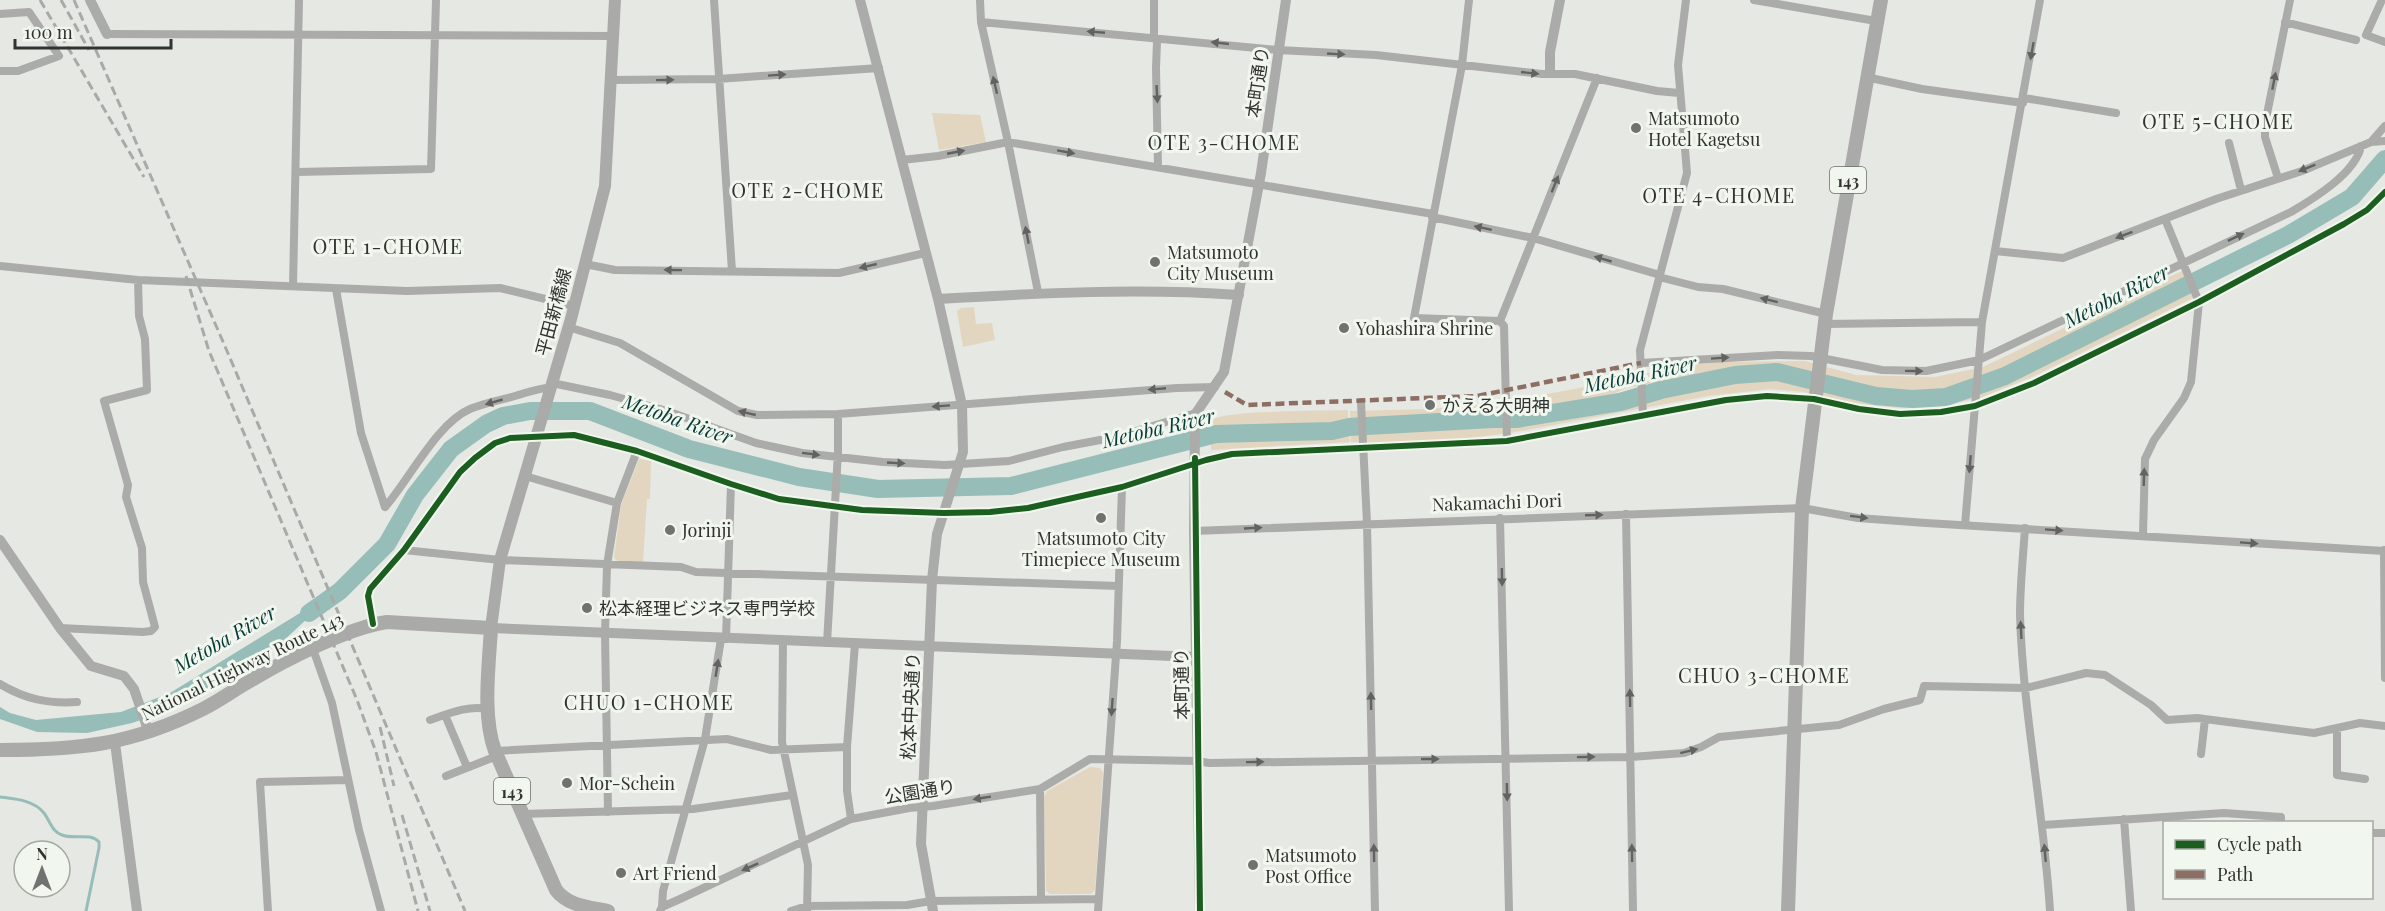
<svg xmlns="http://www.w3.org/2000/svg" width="2385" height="911" viewBox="0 0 2385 911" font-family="'Playfair Display','Noto Sans JP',serif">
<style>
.green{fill:#e2d6c1}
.water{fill:#97bdb8}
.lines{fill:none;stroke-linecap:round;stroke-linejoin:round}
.stream{stroke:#97bdb8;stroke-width:3}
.river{stroke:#97bdb8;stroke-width:18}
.minor{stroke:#abaca9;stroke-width:8}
.tertiary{stroke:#abaca9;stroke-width:10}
.secondary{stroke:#aaaba8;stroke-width:12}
.trunk{stroke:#aaaaa9;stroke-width:14}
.rail{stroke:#a9aaa8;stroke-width:3;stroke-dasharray:9 4.5;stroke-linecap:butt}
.quiet{stroke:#8d6e63;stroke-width:4.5;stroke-dasharray:9 4.5;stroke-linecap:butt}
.cycleway-casing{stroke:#f1f7ee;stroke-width:10}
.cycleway{stroke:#1b5e20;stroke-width:6}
.oneway{fill:#626360}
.poi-dot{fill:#70726f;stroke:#f1f7ee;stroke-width:2}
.labels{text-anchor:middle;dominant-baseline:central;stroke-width:6;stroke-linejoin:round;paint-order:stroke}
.shield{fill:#f1f7ee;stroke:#6b6e69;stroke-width:1.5}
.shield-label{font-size:16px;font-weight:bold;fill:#313330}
.street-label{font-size:18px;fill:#313330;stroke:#f1f7ee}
.poi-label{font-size:18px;fill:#313330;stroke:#f1f7ee;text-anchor:start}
.neighbourhood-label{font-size:20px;letter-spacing:1.5px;fill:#313330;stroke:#f1f7ee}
.water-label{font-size:20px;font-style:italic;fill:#073a38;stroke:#f1f7ee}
</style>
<rect width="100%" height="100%" fill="#e5e8e3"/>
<!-- green -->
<path class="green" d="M932,113L980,115L986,142L939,150Z
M2182,271L2189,282L1973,386L1937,394L1907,396L1876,392L1814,372L1762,366L1661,381L1624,389L1605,398L1572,407L1511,413L1498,412L1406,419L1371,417L1350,419V411L1429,409L1498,403L1623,380L1670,367L1717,362L1805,361L1856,375L1935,377L1983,367Z
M2190,287L2195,297L2189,300L2032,377L1980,398L1933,407L1901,408L1859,404L1804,392L1770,389L1708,396L1510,433L1461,439L1381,443L1351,442L1350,432L1368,429L1493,421L1514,422L1627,403L1661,393L1736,378L1776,376L1804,385L1874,399L1911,402L1948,399L2013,374Z
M974,307L976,324L992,323L995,340L963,347L957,311L961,308Z
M1348,410V420C1333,425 1317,422 1302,428L1216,426L1212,423V420C1226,410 1324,411 1348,410Z
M1349,433L1350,442L1211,450V442L1312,438Z
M639,459L651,461L650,499H647L643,562L618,561L614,558L621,505Z
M1090,767L1100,768L1103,773L1095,890L1091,894H1050L1046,891L1044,797L1047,791Z"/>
<!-- water -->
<path class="water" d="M339,589L280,644L175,708L132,723L87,733L37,732L0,719V707L10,713L36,720L121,712L170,693Z"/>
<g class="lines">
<!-- stream -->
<path class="stream" d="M0,797C15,799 34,800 44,813C50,821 52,832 62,835C74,840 90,832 99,842V848L86,911"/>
<!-- river -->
<path class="river" d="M309,613L340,591L387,544L415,495L451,449L486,424L503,416L530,411H590L689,449L799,477L878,489L1011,486L1216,434L1332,431L1349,427L1493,419H1516L1620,402L1661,390L1735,375L1777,372L1876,396L1912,399L1946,397L2005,376L2288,235L2352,197L2385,159"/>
<!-- minor -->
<path class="minor" d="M714,0L732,271
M980,0L981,22L1008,142L1038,292
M1154,0V36L1157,42L1156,68L1158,167
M1469,0L1462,65L1414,318L1500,321L1597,78
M1754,0L1876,21
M2382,0L2366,35L2385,42
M0,14L29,12L59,56L18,71H0
M981,22L1278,50L1376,55L1542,74H1575L1657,91L1679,93
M2285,22L2356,40
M107,34L613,36
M1866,77L1922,89L2023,103
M612,80L718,79L879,68
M2024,98L2116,113
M2371,142L2385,126
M2229,143L2241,190
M902,160L938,156L1008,142L1433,214
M297,172L431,169L436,0
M2278,178L2265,137V124L2290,0
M1432,217L1533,238L1660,275
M1995,251L2063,258L2216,199L2302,171L2371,142L2385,141
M585,264L615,270L839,273L925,253
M0,266L138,280L407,291L500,288L574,306
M1659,277L1698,287L1723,289L1826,314
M293,286L299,0
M336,289L361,433L385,507
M1500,321L1504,326L1507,441
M1824,324L1982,322
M568,327L620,343L738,411L757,415L838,414L1177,388L1215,387
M1641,363L1778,355L1811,356L1882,370L1926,371L1979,360L2291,212C2313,199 2356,173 2361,146
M552,383L610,395L667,411L756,443L802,453L883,462L945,465L1009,461L1063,447L1116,437L1196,413
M1361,402L1367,523L1375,911
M1643,416L1640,350L1687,173L1678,65L1686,0
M525,476L617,503
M385,507C409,480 437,423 470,409C484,403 500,400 515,396C526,393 540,387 551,388
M1626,514L1633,911
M1500,518L1509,911
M1965,525L1982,322L2040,0
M2025,528C2023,557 2020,587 2020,615C2023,714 2044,812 2050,911
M1194,531L1802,508L1858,518L1926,523L2384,551L2385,678
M2143,536L2145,459L2154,440L2184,398L2191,382L2199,302L2165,219
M404,550L500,560L681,567L696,572L1118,586
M373,624L368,596L370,589L404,550L460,472L475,458L495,443L510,438L574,435L637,451L731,484L779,499L862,510L944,513L990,512L1028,508L1122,487L1206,460L1232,454L1507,441L1726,400L1767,396L1814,399L1859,409L1900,414L1941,412L1975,406L2034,383L2199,302L2344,224L2367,210L2385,192
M60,628L143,632L151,631L155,627L143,582L142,548L126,497L128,485L104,401L147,390L145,339L139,316L138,280
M726,639L731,484
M783,641L782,742L808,865L807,911
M827,643L838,452V414
M313,649L332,703L359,830L381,911
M0,684C25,699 48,704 77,702
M445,715L467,767
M430,720C450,713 468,705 488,709
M2337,728V775L2365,779
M495,751L727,739L771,750L847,747
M2201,754L2205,719
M446,776L497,756
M1040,789L1041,899
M608,812L605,633L607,565L617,503L637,451
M522,814L693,809L792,795
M851,819L847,791V747L855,644
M2124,819L2131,911
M2043,825L2224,813L2281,817V822
M2372,833H2385
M662,907L663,891L705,739L721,639
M268,911L260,782L348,780
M660,911L662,907L680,899L851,819L909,808L933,806L1040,789L1090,759L1197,761L1209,763L1631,757L1684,753L1701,747L1719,737L1839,725L1884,709L1920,700L1924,686L2026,688L2086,673L2105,675L2151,705L2167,720L2197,718L2314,733L2360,723L2385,726
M791,911L807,906L907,905L931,901L1099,899
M1098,911L1117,641L1122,487"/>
<!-- tertiary -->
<path class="tertiary" d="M90,0L107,34
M860,0L938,299L962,405L963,452L937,534L932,580L921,844L933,911
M1550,73V52L1560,0
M938,299C1039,293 1138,288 1239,295
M0,540L60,628L91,666L124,676L134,689L149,733
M2384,551H2385
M491,628L1196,657
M115,743L137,911
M1200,911L1194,531L1195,420L1196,413L1224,372L1261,173L1286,0"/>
<!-- secondary -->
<path class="secondary" d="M491,628L500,560L571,319L605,186L615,0"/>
<!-- trunk -->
<path class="trunk" d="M0,750C79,750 131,745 203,709C219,701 234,690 250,681C285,660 347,628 387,622L491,628C489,665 482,716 495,751L556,890C568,906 589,907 608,911
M1788,911L1802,508L1826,314L1881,0"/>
<!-- rail -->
<path class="rail" d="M40,0L144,177
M61,0L89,50
M74,0L224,344L465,911
M186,276L209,351L357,700L376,752L418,911
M380,727L394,786
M402,815L430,911"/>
<!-- quiet -->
<path class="quiet" d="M1225,392L1247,405L1477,396L1641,363"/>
<!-- cycleway casing -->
<g class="cycleway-casing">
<path id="cycleway" d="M1195,458L1200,911
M373,624L368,596L370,589L404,550L460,472L475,458L495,443L510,438L574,435L637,451L731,484L779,499L862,510L944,513L990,512L1028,508L1122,487L1206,460L1232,454L1507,441L1726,400L1767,396L1814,399L1859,409L1900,414L1941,412L1975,406L2034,383L2199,302L2344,224L2367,210L2385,192"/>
</g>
<!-- cycleway -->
<use href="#cycleway" class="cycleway"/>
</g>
<!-- one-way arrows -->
<defs><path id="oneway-solid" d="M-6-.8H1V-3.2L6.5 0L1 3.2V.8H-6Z" transform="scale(1.5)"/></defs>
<g class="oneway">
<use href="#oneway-solid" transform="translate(1096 32) rotate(-175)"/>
<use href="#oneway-solid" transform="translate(1220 43) rotate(-174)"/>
<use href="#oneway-solid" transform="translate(2032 51) rotate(100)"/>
<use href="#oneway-solid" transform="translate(1336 54) rotate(3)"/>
<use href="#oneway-solid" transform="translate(1530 73) rotate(6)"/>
<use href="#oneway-solid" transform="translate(777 75) rotate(-4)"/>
<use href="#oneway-solid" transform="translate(665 80) rotate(-1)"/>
<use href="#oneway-solid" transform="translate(2274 81) rotate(-79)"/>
<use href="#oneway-solid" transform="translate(995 85) rotate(-103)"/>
<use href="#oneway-solid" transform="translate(1157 94) rotate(87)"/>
<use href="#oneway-solid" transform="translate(956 152) rotate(-11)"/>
<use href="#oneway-solid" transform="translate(1066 152) rotate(10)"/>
<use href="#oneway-solid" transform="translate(2307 168) rotate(158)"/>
<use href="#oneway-solid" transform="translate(1555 184) rotate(-68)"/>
<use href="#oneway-solid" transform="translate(1483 228) rotate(-168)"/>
<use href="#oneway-solid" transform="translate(1027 235) rotate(-101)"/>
<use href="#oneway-solid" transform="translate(2124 235) rotate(159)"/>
<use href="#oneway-solid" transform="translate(2236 237) rotate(-25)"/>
<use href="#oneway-solid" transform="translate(1603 259) rotate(-164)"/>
<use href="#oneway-solid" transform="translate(868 266) rotate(167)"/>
<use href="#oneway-solid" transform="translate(673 270) rotate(-179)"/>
<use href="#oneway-solid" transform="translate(1769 300) rotate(-166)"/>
<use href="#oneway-solid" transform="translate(1720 358) rotate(-4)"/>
<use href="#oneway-solid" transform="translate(1914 371) rotate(1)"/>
<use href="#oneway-solid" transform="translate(1157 389) rotate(175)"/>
<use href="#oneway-solid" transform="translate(494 402) rotate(164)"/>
<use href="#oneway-solid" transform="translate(941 406) rotate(176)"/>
<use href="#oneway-solid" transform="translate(747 413) rotate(-167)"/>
<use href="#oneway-solid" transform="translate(811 454) rotate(7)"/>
<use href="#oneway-solid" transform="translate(896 463) rotate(3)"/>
<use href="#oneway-solid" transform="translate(1970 464) rotate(95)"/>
<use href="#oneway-solid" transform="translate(2144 477) rotate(-88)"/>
<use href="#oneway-solid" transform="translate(1594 515) rotate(-2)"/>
<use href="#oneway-solid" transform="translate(1859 517) rotate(7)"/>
<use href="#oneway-solid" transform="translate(1253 528) rotate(-3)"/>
<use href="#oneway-solid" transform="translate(2054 530) rotate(4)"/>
<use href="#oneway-solid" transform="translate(2249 543) rotate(4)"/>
<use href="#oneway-solid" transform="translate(1502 577) rotate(89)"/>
<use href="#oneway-solid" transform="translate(2021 630) rotate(-93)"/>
<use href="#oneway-solid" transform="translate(717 668) rotate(-81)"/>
<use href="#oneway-solid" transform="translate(1630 698) rotate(-91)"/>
<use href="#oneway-solid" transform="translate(1371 701) rotate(-91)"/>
<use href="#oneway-solid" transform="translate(1112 707) rotate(94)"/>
<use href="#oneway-solid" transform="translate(1689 751) rotate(-14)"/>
<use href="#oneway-solid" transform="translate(1586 757) rotate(-1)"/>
<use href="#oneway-solid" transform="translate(1430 759)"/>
<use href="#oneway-solid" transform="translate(1255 762) rotate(-1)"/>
<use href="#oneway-solid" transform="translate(1507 792) rotate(89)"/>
<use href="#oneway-solid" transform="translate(982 798) rotate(171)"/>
<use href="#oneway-solid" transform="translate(1374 853) rotate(-91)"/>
<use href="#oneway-solid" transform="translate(1632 853) rotate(-91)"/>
<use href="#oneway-solid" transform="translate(2045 853) rotate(-95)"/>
<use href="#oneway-solid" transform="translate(750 867) rotate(156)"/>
</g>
<!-- markers -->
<g class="poi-dot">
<circle cx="1636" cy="128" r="6"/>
<circle cx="1155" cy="262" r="6"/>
<circle cx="1344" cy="328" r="6"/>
<circle cx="1430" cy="405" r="6"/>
<circle cx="1101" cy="518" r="6"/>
<circle cx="670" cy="530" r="6"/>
<circle cx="587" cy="608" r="6"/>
<circle cx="567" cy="783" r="6"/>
<circle cx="1253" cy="865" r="6"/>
<circle cx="621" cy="873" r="6"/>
</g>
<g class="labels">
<!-- shield labels -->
<g class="shield">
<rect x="1830" y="167" width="36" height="26" rx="4.5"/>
<rect x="494" y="778" width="36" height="26" rx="4.5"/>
</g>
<g class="shield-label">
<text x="1848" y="180">143</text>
<text x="512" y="791">143</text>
</g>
<!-- street labels -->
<g class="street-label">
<text transform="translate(1257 82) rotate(-82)">本町通り</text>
<text transform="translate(553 312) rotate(-75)">平田新橋線</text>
<text transform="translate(1497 502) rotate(-2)">Nakamachi Dori</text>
<text transform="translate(242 666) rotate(-26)">National Highway Route 143</text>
<text transform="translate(1181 684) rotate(-91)">本町通り</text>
<text transform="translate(910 706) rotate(-87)">松本中央通り</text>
<text transform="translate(920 791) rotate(-9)">公園通り</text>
</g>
<!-- poi labels -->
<g class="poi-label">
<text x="1648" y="118">Matsumoto<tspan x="1648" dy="21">Hotel Kagetsu</tspan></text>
<text x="1167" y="252">Matsumoto<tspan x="1167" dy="21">City Museum</tspan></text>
<text x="1356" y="328">Yohashira Shrine</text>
<text x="1442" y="405">かえる大明神</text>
<text x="682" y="530">Jorinji</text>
<text x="1101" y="538" text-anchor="middle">Matsumoto City<tspan x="1101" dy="21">Timepiece Museum</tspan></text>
<text x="599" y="608">松本経理ビジネス専門学校</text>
<text x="579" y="783">Mor-Schein</text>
<text x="1265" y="855">Matsumoto<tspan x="1265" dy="21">Post Office</tspan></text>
<text x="633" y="873">Art Friend</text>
</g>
<!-- neighbourhood labels -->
<g class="neighbourhood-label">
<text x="2218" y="120">OTE 5-CHOME</text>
<text x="1224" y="141">OTE 3-CHOME</text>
<text x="808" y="189">OTE 2-CHOME</text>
<text x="1719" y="194">OTE 4-CHOME</text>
<text x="388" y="245">OTE 1-CHOME</text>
<text x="1764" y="674">CHUO 3-CHOME</text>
<text x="649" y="701">CHUO 1-CHOME</text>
</g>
<!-- water labels -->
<g class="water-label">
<text transform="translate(2116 295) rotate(-27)">Metoba River</text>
<text transform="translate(1640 373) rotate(-12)">Metoba River</text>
<text transform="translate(678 418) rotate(19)">Metoba River</text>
<text transform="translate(1158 427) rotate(-13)">Metoba River</text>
<text transform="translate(224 638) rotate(-30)">Metoba River</text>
</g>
</g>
<!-- legend -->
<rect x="2163" y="821" width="210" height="78" fill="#f1f7ee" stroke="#a4a9a2" stroke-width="1.5"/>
<rect x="2175" y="840" width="30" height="9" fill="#1b5e20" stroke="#a4a9a2" stroke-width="1.5"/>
<text x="2217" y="851" font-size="18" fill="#313330">Cycle path</text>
<rect x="2175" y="870" width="30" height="9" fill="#8d6e63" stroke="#a4a9a2" stroke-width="1.5"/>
<text x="2217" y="881" font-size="18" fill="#313330">Path</text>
<!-- north arrow -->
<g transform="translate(42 869)"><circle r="28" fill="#f1f7ee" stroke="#a4a9a2" stroke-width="1.5"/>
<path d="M0-4.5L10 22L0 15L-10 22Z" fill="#70726f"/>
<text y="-9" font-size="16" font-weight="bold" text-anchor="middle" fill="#313330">N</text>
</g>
<!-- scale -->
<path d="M15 39v9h156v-9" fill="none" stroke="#313330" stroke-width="3"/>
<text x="24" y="39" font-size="18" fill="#313330" stroke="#f1f7ee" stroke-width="4.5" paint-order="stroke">100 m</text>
</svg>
